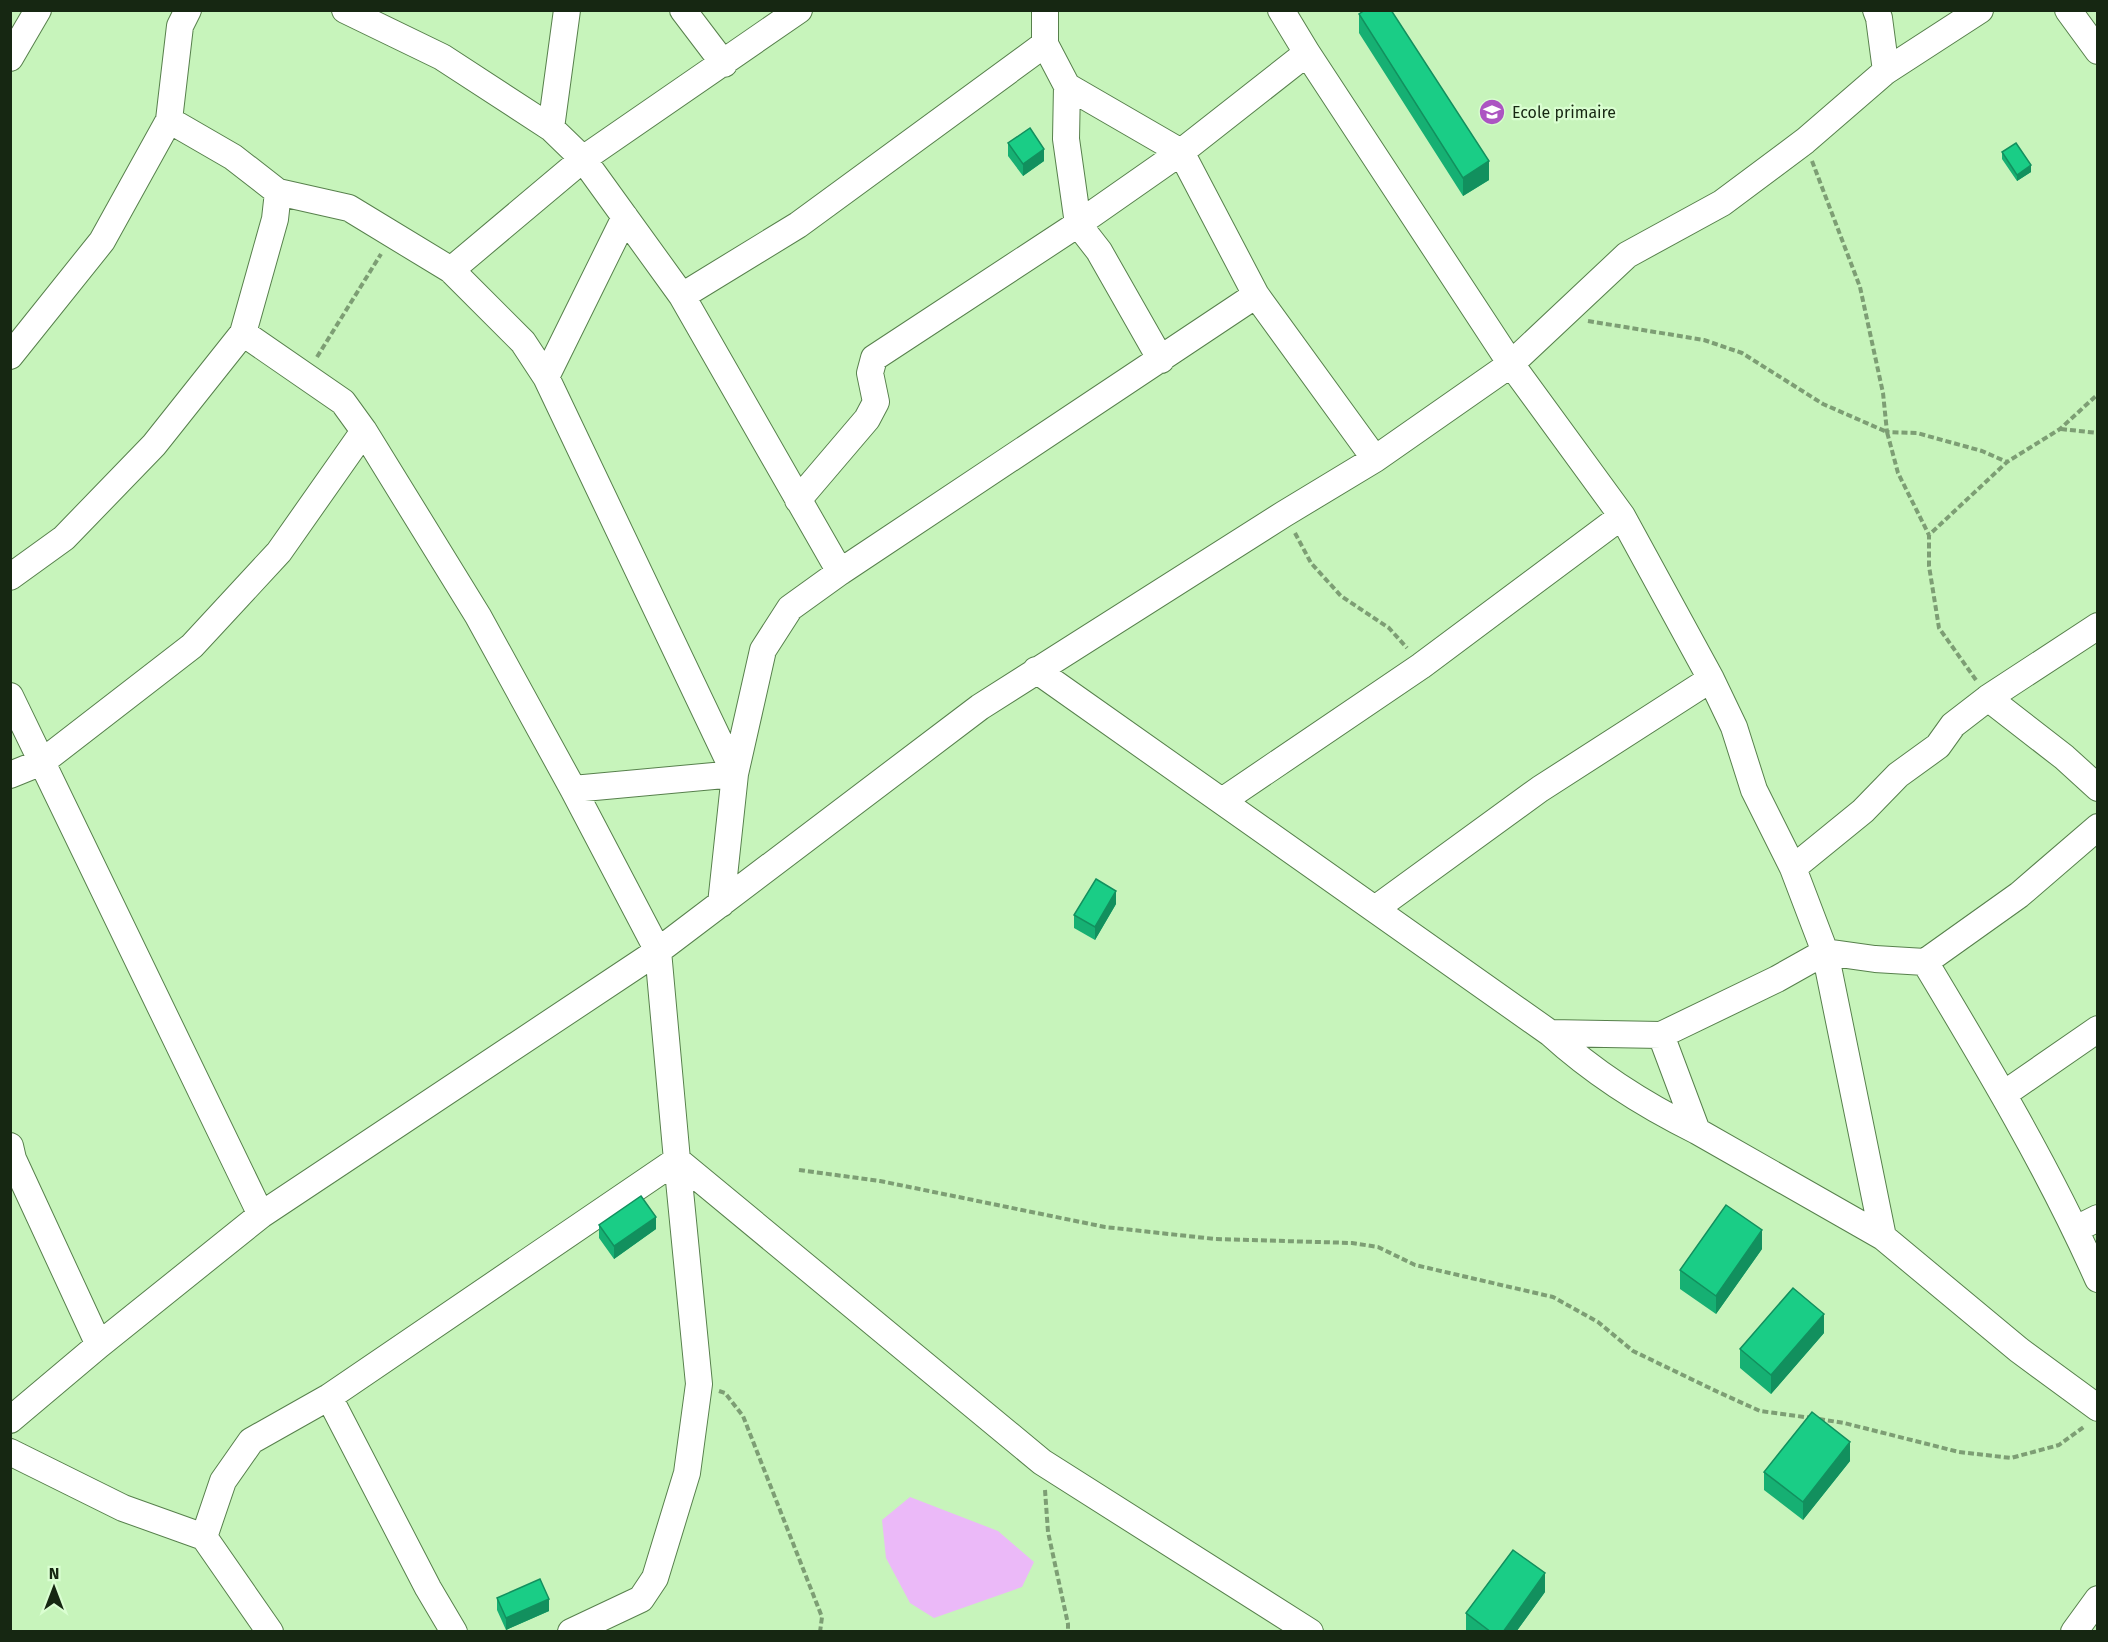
<svg xmlns="http://www.w3.org/2000/svg" width="2108" height="1642" viewBox="0 0 2108 1642" font-family="'Fira Sans',sans-serif">
<style>
.green{fill:#ebb9f8}
.lines{fill:none;stroke-linecap:round;stroke-linejoin:round}
.minor-casing{stroke:#57804c;stroke-width:28}
.path{stroke:#7d9e74;stroke-width:4;stroke-dasharray:6 3;stroke-linecap:butt}
.minor{stroke:#fff;stroke-width:26}
.wall{fill:#16b073}
.shaded-wall{fill:#12905e}
.building{fill:#1acd86;stroke:#12905e;stroke-width:1.5}
.labels{text-anchor:middle;dominant-baseline:central;stroke-width:4.5;stroke-linejoin:round;paint-order:stroke}
.poi-label{font-size:16px;fill:#162712;stroke:#dafed1;text-anchor:start}
</style>
<rect width="100%" height="100%" fill="#c7f4bb"/>
<!-- green -->
<path class="green" d="M910,1497L998,1531L1034,1562L1022,1587L934,1618L910,1603L886,1558L882,1520Z"/>
<g class="lines">
<!-- minor casing -->
<g class="minor-casing">
<path id="minor" d="M345,10L442,57L551,128L583,159L682,296L840,572
M683,10L724,64
M1045,10V44L1067,86L1181,152L1256,295L1375,459
M1281,10L1307,53L1511,364L1622,516L1711,679L1734,727L1754,790L1793,868L1825,952L1875,959L1925,962C1987,1065 2049,1169 2098,1279
M1876,10L1879,18L1886,71
M2068,10L2098,51
M10,58L38,10
M1067,86L1066,139L1078,224L1099,251L1161,360
M169,120L233,157L278,192L349,208L451,270L523,342L546,377L735,774L721,904
M551,128L567,10
M451,270L583,159L799,10
M682,296L798,225L1045,44
M243,333L343,402L364,431L478,616L573,789L658,951L677,1160L1042,1462L1310,1632
M10,356L102,241L169,120L180,26L188,10
M546,377L625,217
M798,500L867,419L876,402L870,373L874,358L1078,224L1181,152L1307,53
M10,577L64,538L154,445L243,333L275,219L278,192
M1036,670L1550,1033L1661,1035L1697,1131L1883,1237L2019,1350L2098,1408
M10,696L261,1215
M1988,698L2064,757L2098,788
M10,775L42,762L192,646L279,552L364,431
M573,789L735,774L763,650L790,608L840,572L1256,295
M1222,801L1421,666L1622,516
M1793,868L1863,811L1898,775L1938,746L1953,725L1988,698L2098,626
M1375,909L1540,789L1711,679
M1925,962L2019,895L2098,827
M1550,1033C1595,1074 1642,1104 1697,1131
M1661,1035L1777,979L1825,952L1883,1237
M2004,1094L2098,1029
M10,1146L13,1159L99,1345
M2076,1229L2098,1218
M329,1397L428,1588L454,1632
M10,1420L99,1345L261,1215L658,951L980,707L1284,514L1375,459L1511,364L1627,255L1722,203L1805,141L1886,71L1980,10
M10,1452L123,1508L204,1537L270,1632
M204,1537L223,1481L251,1441L329,1397L677,1160L699,1384L687,1473L655,1578L641,1599L571,1632
M2074,1632L2098,1599"/>
</g>
<!-- path -->
<path class="path" d="M1812,161L1860,287L1883,393L1887,432L1917,433L1982,451L2007,462
M1588,321L1704,340L1742,353L1823,404L1887,432L1898,473L1929,535
M317,357L381,254
M2061,429L2098,433
M1295,533L1311,563L1341,596L1389,628L1407,648
M1976,680L1939,628L1929,566V535L2007,462L2060,429L2098,394
M799,1170L880,1181L1105,1227L1215,1239L1352,1243L1378,1247L1415,1265L1553,1297L1598,1322L1633,1351L1718,1392L1760,1411L1812,1418
M719,1391L725,1393L743,1416L822,1617L820,1632
M1819,1419L1844,1423L1959,1452L2011,1458L2059,1445L2085,1426
M1045,1490L1048,1532L1068,1624V1632"/>
<!-- minor -->
<use href="#minor" class="minor"/>
</g>
<!-- wall -->
<path class="wall" d="M1359,14L1489,180L1463,196L1359,33Z
M1008,143L1044,161L1023,176L1008,156Z
M2002,152L2031,172L2017,181L2002,159Z
M1116,904L1095,940L1074,928V915Z
M599,1225L656,1229L614,1259L599,1238Z
M1762,1249L1716,1314L1680,1289V1270Z
M1824,1333L1771,1394L1740,1368V1349Z
M1850,1461L1803,1520L1764,1490V1472Z
M1545,1592L1516,1632H1466V1613Z
M497,1598L549,1611L506,1630L497,1610Z"/>
<!-- shaded-wall -->
<path class="shaded-wall" d="M1044,149V161L1023,176V164Z
M1489,161V180L1463,196V178Z
M2031,165V172L2017,181V175Z
M1116,891V904L1095,940V927Z
M656,1217V1229L614,1259V1246Z
M1762,1230V1249L1716,1314V1296Z
M1824,1314V1333L1771,1394V1375Z
M1850,1442V1461L1803,1520V1502Z
M1545,1573V1592L1516,1632H1503Z
M549,1599V1611L506,1630V1618Z"/>
<!-- building -->
<path class="building" d="M1365,10H1391L1489,161L1463,178L1359,14Z
M1030,128L1044,149L1023,164L1008,143Z
M2016,143L2031,165L2017,175L2002,152Z
M1096,879L1116,891L1095,927L1074,915Z
M641,1196L656,1217L614,1246L599,1225Z
M1726,1205L1762,1230L1716,1296L1680,1270Z
M1793,1288L1824,1314L1771,1375L1740,1349Z
M1812,1412L1850,1442L1803,1502L1764,1472Z
M1513,1550L1545,1573L1503,1632H1491L1466,1613Z
M540,1579L549,1599L506,1618L497,1598Z"/>
<!-- icons -->
<defs>
<g id="school-disc" transform="scale(1.35)"><circle r="9.5" fill="#ac55c2" stroke="#dafed1"/><path d="M0-5L7-2L0 1L-7-2ZM-4 1L0 2.5L4 1V4Q0 6-4 4Z" fill="#fff"/></g>
</defs>
<g fill-rule="evenodd">
<use href="#school-disc" x="1492" y="112"/>
</g>
<g class="labels">
<!-- poi labels -->
<g class="poi-label">
<text x="1512" y="112">Ecole primaire</text>
</g>
</g>
<!-- border -->
<rect width="2108" height="1642" fill="none" stroke="#162712" stroke-width="24"/>
<!-- north arrow -->
<g transform="translate(54 1588)" stroke="#dafed1" stroke-width="4.5" paint-order="stroke">
<path d="M0-4.5L10 22L0 15L-10 22Z" fill="#162712"/>
<text y="-9" font-size="16" font-weight="bold" text-anchor="middle" fill="#162712">N</text>
</g>
</svg>
